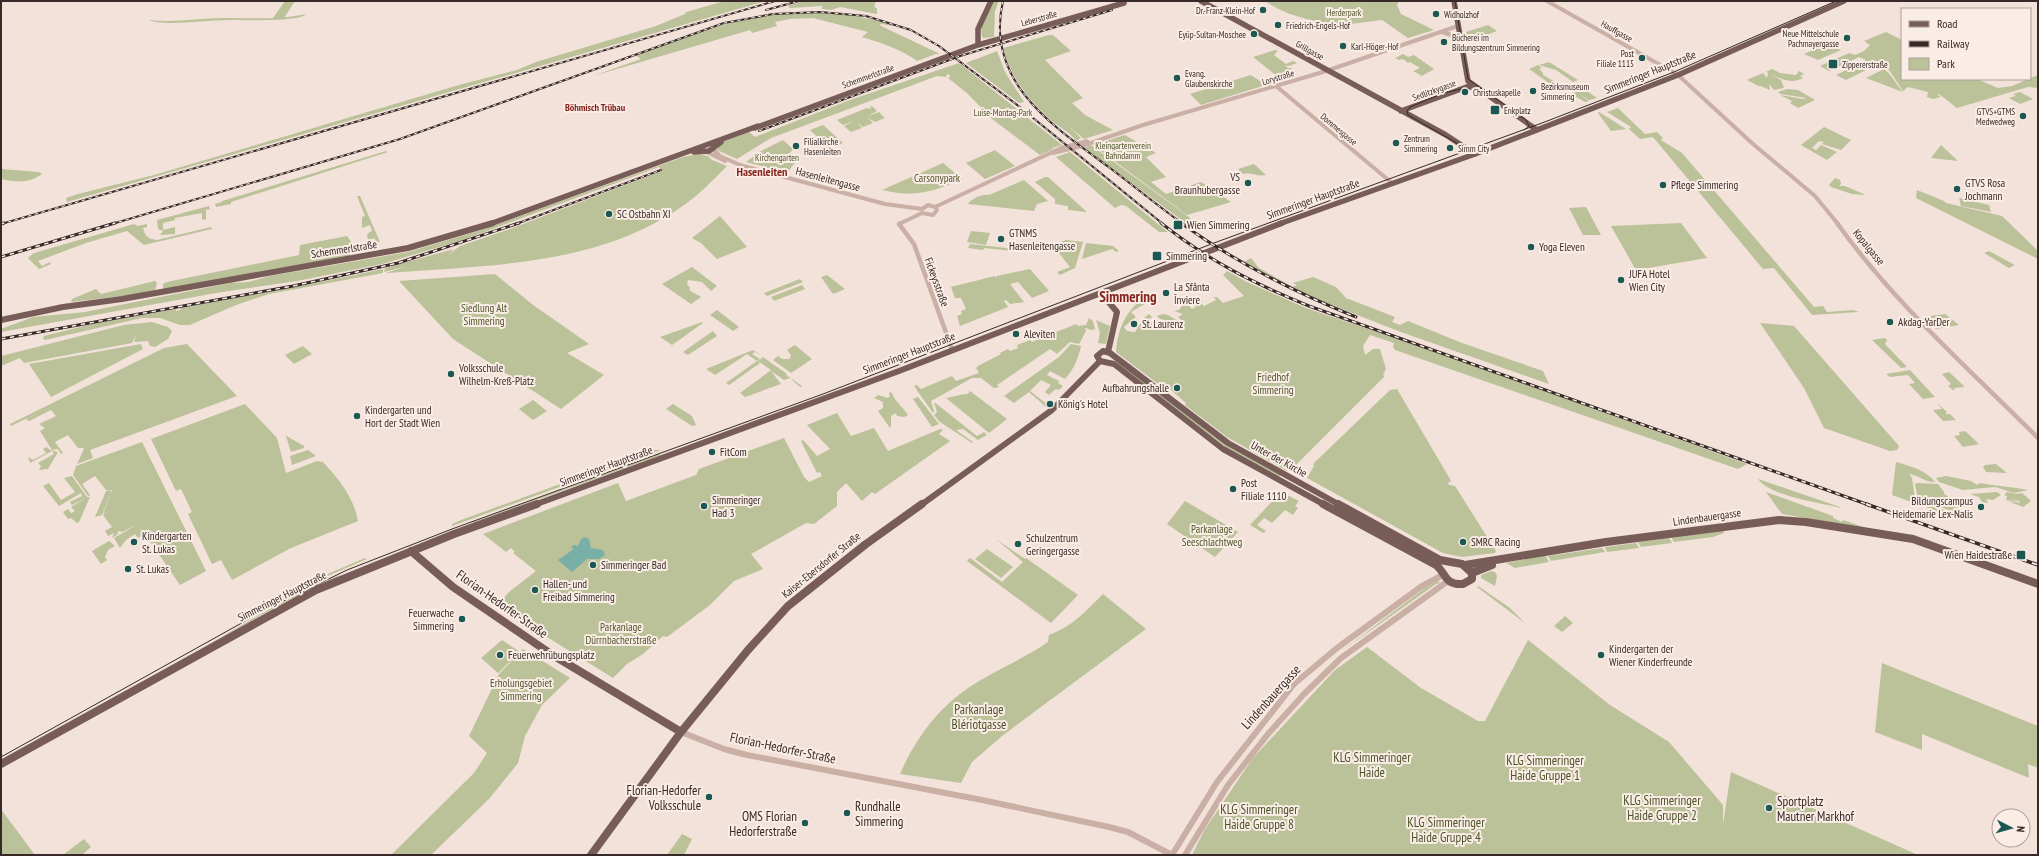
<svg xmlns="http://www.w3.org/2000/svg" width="2039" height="856" viewBox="0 0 2039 856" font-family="'PT Sans Narrow',sans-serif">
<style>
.green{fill:#bbc199}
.water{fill:#78afa7}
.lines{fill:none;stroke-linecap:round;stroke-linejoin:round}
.minor-far2{stroke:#caafa5;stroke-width:4}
.minor-far1{stroke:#caafa5;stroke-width:4.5}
.minor{stroke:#caafa5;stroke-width:6}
.major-far2{stroke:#785c57;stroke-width:5.5}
.major-far1{stroke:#785c57;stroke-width:6}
.major{stroke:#785c57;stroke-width:8}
.tram{stroke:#362927;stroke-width:1}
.rail-far2-casing{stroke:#362927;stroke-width:2}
.rail-far1-casing{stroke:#362927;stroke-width:3}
.rail-casing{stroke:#362927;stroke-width:3.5}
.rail-far2{stroke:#faede6;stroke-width:1;stroke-dasharray:3.5;stroke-linecap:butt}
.rail-far1{stroke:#faede6;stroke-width:1.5;stroke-dasharray:4.5;stroke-linecap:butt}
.rail{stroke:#faede6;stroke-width:2;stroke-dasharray:5.5;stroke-linecap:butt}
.poi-dot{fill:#1b5851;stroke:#faede6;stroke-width:1.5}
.labels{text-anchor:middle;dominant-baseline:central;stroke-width:4;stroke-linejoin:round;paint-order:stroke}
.far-poi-label{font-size:9px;fill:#362927;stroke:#faede6;text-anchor:start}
.far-park-label{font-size:9px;fill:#4d542a;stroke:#faede6}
.far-street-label{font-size:9px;fill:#362927;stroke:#faede6}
.far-neighbourhood-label{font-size:10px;font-weight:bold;fill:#86231e;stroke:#faede6}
.street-label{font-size:11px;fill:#362927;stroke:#faede6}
.poi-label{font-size:11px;fill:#362927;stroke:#faede6;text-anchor:start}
.park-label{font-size:11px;fill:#4d542a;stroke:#faede6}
.neighbourhood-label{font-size:12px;font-weight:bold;fill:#86231e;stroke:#faede6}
.near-street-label{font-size:13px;fill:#362927;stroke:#faede6}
.near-park-label{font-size:13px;fill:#4d542a;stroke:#faede6}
.near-poi-label{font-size:13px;fill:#362927;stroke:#faede6;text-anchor:end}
.district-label{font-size:15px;font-weight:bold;fill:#86231e;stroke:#faede6}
</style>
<rect width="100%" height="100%" fill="#f2e2d9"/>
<!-- green -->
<path class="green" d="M285,1H295L284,18H273Z
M725,1H766L67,202L66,198L78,194L154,175L459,85L517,70L536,62L656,26L685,14L686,12Z
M804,1H876L874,7L877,8V14L840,7L831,10L822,9V6L790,8L788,6Z
M993,1H999L995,11L994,37L983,38C977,27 989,10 993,1Z
M1265,1H1399L1397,5L1401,14L1434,30L1408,38L1382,20C1371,21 1361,23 1351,24C1321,24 1289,18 1265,1Z
M795,12L846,14L894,24L892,26L882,24L879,25L940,54H936L917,61C901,49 881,43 862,37L868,32L813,18L790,19L775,22L777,26L752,33L750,30L593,76L641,59L635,55L726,24L760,16Z
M306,14C300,22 245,20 231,20C214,19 161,27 149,20C174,23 198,18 223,18C252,18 278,20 306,14Z
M1488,25L1497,31L1470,41L1467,39L1466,32Z
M1886,32L1902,40V79H1977L1998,88L2012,86L2038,75V88L2028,87L1957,108L1939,94H1937L1941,97L1933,99L1927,97L1928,92L1908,87L1903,91L1889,70L1876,65L1846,80L1836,75L1866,60L1859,57L1829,71L1820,66L1849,53L1855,55L1864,51L1870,45L1864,41Z
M1049,35H1053L1071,51L1045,60L1083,98L1072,103L1085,115L1113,130L1084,139L1067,125L1081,138L1076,141C1073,135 1060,127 1053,122C1031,103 1010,77 1003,48Z
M1822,46L1828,48L1835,47L1831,50L1836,48L1841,50L1818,60L1804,54Z
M1275,50L1278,51L1274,55L1286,64L1293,61L1297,63L1289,66L1285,65L1288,68H1293L1290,69L1292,72L1277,76L1253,57Z
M997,51L1005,72L1024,102L1019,103L966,63Z
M1403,54L1408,57L1414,55L1434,69L1422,76L1413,71L1420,68L1410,62L1408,63L1403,59L1399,60L1395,58Z
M1549,62L1578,80L1573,82L1556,70L1539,65Z
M959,63L1062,145L1052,148L1053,149L1040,155L992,119L968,94L948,78L951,76L947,74L946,77L937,76L771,138L737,159L717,150L720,143L749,132L755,137L850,100Z
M1538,65L1542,68L1539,69L1543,73V75L1562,86L1556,88L1529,69Z
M1772,69L1780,73L1796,75L1799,71L1804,74L1800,76L1803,78C1790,85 1779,78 1766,72Z
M1884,69C1891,74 1897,85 1903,92L1866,78Z
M1763,73L1767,78L1768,73L1781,80L1784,88L1774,90L1769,84L1770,90L1758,85L1760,87L1747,80Z
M1251,75L1266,85L1201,105L1190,94Z
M1584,89L1597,98L1589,100L1578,93L1589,101L1585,102L1571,94Z
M1787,89L1798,90L1815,100L1798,108L1790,103L1792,101L1780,95L1803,99L1807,98L1780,94L1778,92Z
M2020,92L2033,99L2020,104L2009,98L2016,96L2013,94Z
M872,106L877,111L868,116L879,112L885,118L875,122L868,118L873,123L863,127L857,122L862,128L851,132L844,126L854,121L843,125L837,120L867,108L871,109L870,107Z
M1618,108L1645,134L1657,132L1663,138L1661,140L1682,153L1814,307L1823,306L1827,312L1853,310L1859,312L1812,315L1774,268L1763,269L1653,137L1640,139L1629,129L1631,127L1607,112Z
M1599,112L1626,129L1611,131L1598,113Z
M823,125L843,143L830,148L810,130Z
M1824,127L1851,140L1841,150L1822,144L1824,142L1819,141L1812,148L1816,150L1821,145L1837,152L1827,160L1801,145Z
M1125,135L1156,153L1146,157L1166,177L1151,182L1166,194L1201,182L1231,202L1187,215L1093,145Z
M783,140L793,149L790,153L800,156L787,173L746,162L761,151Z
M1091,145L1189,217L1199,228L1195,230L1187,224L1084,148Z
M1941,145L1958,161L1931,158Z
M995,150L1015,166L985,179L966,163Z
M386,151L388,152L231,202V204L216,207L215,204L222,202V201Z
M1070,152L1163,228L1168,232H1159L1126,206L1121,205L1115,208L1056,157Z
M698,154L708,156L712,160L727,166C713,180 700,194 684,205C597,267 487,265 385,273L408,266L384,272L385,268L454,249L448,255L460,246L510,229L662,171L659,167L460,241L382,264L297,281L216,293L1,332V329L33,317L85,312L230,283L249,282L270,276L408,252L481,230L683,157Z
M943,163L962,179C933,192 915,198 882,190Z
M1254,164L1266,175C1258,177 1251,172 1243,174L1238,169Z
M1,169L39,172L42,174C28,184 17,182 1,179Z
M1045,177H1048L1087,212L1068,210V206L1055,204V199L1035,182Z
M1835,178L1840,180L1841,184L1839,186H1845L1866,195L1852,194L1831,187L1829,185Z
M1024,180L1048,201L1037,204L1034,211L968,204C972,198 983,194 989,195Z
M1917,190L1944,201L1946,203L2002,216L2038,251V259L1916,198Z
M357,196H360L380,242H375V238L368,240L367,234L372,231L370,225L362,228V217L365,216Z
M1959,198L1989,205L1991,212L1961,206Z
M209,206L210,209L206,210V219L202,220V213L175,218V220L163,223V230L175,227V234L160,235L163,231L158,229L157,220Z
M1586,207L1601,235H1583L1569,208Z
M720,216L747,247L717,259L701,243L692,238Z
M1681,223L1707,258L1636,270L1611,226Z
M134,224L137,226L147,224V227L143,228C145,237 149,239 157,240L211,227L212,229L144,245L127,231L86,243L38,261L42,266L50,262L51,264L39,269L28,258L34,253Z
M971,231L990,233L986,245L967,242Z
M347,236L354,246L349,257L163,289V284L167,282L299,255L300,245Z
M1066,240L1083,242L1075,268L1060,275L1057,272L1070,267L1059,253L1061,242Z
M1086,243L1113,246L1119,251L1116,252L1112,249L1082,259Z
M970,244L1024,250L1023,252L984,248L983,250L968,248Z
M1989,251L2015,265L2009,268L1984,253Z
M1251,258L1259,268L1293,287L1297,285L1293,283L1313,277L1336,287L1346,298L1395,317L1392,322L1400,325L1408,321L1462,343L1543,371L1549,384L1398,331L1327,303L1287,285L1244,262Z
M692,267L717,286L711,291L702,282L688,280L687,284L690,288L689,290L701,297L691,304L662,284Z
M383,269V273L269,294L236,305L190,325H180L160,318H142L45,340L43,339L44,336L92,324L176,309V311L180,310L181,308L321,282Z
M1030,269L1049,291L1032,298L1018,282L1010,284L1024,302L1010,304L1006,300L1004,301L1008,307L960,326L957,316L962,314L961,311L966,309L961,298H955L951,287L995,276L996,278L997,276Z
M1227,271L1247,282L1306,308L1433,351L1747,464L1738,469L1395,350L1393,347L1394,343L1370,335L1363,346L1365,355L1373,349H1380L1386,369L1383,375L1385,376L1291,470L1287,471L1227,437L1185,405L1186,403L1171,390H1166L1116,352C1118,330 1124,314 1141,300L1146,303L1131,312L1136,317L1124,327L1127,331L1135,332L1144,318L1149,314L1152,317L1148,320L1153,324L1150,326L1153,330L1155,329L1153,327L1165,322L1162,319H1160L1157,316C1169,310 1172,321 1182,321L1178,317L1183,314L1174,311L1179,310L1185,302L1192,309L1196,307L1192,303L1196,302L1194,299L1198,297L1203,301L1200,302L1204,306L1216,300L1214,297H1217L1223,303L1244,296L1223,275Z
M495,274L533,305L589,344L567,353L604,375L561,409L453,339L399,281Z
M827,275L845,289L833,294L821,277Z
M800,279L803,282L767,296L764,293Z
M155,281L157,283L155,290L131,295L71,302L72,299L96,289L101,294Z
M802,285L805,289L774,301L771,297Z
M717,310L739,327L733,331L710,315Z
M1945,314L1959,325L1936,329L1924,317Z
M1089,318L1093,321L1095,329L1092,330L1085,328L1086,331L1079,344L1070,342L1057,354L1050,349L997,385L999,387L994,388L981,378H972L931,401L934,411L933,413L914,386L917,385L921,389L952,376L956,381L979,373L976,368L978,366L1001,354L1000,353L1008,349L1010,351L1018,348L1017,345L1030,340L1032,342L1076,324L1078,326L1086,325Z
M1096,320L1110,326L1106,344L1098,343L1100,333Z
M152,322L168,327L172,331L168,339L155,347L150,346L148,341L134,342L136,335L132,343L24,363L20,358L1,366V356L124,325Z
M702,322L703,323L672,345L660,337Z
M1760,323L1794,326L1899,446L1897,450L1890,451L1824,428L1804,388Z
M713,331L717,336L688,355L683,352Z
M1885,338L1887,340L1885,344L1907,367L1901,368L1872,340Z
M141,344L143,349L51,397L29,364Z
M187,344L237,396L90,450L93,458L77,464L84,449L83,448H78L68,435L55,442L63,453L61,454L58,449L52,450L40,431L45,428L39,424L56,416L51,410L29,421L26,419L54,405L11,426L10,424L164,348Z
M1071,344L1081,346C1078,359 1074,369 1065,379L1050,371L1047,375L1059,381L1058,383L1063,386L1059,390L1056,389L1049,395L1045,392L1051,385L1041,380L1030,391L1048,405L1046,407L1029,392L1014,403L1004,396L1059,357Z
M795,345L812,359L791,373L773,360L778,356L782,359H790L791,355L787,350Z
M303,346L312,354L294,364L285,355Z
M753,350L762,356L755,352L752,354L760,359L757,361L760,363L729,385L726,383L757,361L747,354L715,375L706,369Z
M763,357L787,374L786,375L802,386L800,387L790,378L784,380L771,371L781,384L745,397L740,393L771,370L758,361Z
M1119,363L1226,445L1281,475L1279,477L1227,448L1117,364Z
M1910,370L1935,397L1923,399L1909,384L1915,383L1908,375L1890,377L1886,374Z
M1949,372L1964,386V387L1954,388L1955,390H1953L1948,386L1951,384L1942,374Z
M1397,389L1450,479L1451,482H1448L1449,485L1455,486L1496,551L1495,553L1462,557L1443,553L1307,478L1314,466L1313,464L1390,390Z
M970,391L1007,419L989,433L946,398C954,397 959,394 968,394Z
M889,392L892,393C895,402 903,407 908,415L904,417L897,416L896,413L891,416V426L890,428L878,411L883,408V402L874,398L878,395L888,398L890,396Z
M918,397L939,424L932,427L913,399Z
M533,400L547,411L533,420L519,409Z
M934,402L977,436L984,432L987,435L978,440L963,429L956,430L973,442L972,443L940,422L934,415L937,412Z
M1937,403L1947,412L1945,414H1950L1956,420L1943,421L1933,410L1942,409Z
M245,404L277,438L286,473L317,461L323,462C339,479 354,498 358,521L291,548L232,580L221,560L212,564L188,514L192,512L181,489L176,491L151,439Z
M673,404L692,416L696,425L692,426L666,409Z
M837,413L851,436L874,428L888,451L940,429L943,430L939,434L950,441L875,494L872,492L862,501L846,483L837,492V506L814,524L806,523L751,554L763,569L734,581L710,605L667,637L663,636L643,654L627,664L613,678L497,606L509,592L536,571L513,553L515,552L511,548L506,552L483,534L618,483L626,501L696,475L699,469L784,438L804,477L809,482L822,476L820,472L817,473L801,441L803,440L817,456L830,449L807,425Z
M1965,431L1979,444L1963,447L1954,436L1960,435L1959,432Z
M283,434L304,446V448L291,452L286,436Z
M142,442L206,571L180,585L145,534L138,538L135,534L126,540L120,548L114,538L138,524L122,532L120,531L117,532L118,534L112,538L114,533L108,536L105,531L112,527L103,515L108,512L103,514L112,490H106L95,476L82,484L90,495L88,496L73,475L76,466Z
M47,447L50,450L58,452L48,469L39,470L41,466L38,463L54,454L52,451L28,464L30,463L28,457L33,460L46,453L43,449Z
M308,450L316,456L292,465L290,456Z
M654,450H661L452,526V524L461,520Z
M659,454L661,455L473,523V522Z
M1896,462C1910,466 1926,470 1935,482C1924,482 1919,475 1909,474L1912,478L1915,499L1949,512L1951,516L1892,495Z
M1996,464L2007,473L1986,472L1983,467L1985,465Z
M72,476L87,497L72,505L70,502L82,496L81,493L59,506L43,486L49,483L61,500L75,492L64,478Z
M1946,476L1971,481L1977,485L1980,483C1996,486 2013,487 2028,490L2014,493L1995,487L1963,490L1939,482L1936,478Z
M1758,479L1840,507L1841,508C1820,503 1770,496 1758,479Z
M1917,483L1938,484L1944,492V494L1958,503L1957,508L1947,501H1946L1948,508L1946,502L1958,509L1960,514L1918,499L1915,484Z
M106,491L110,490L111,492L102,515L95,517Z
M1281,492L1299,501L1295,506L1298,508L1293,515L1285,510L1272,523L1264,518L1257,525L1266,531L1263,533L1250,525Z
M1766,492L1833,516V518L1842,522L1843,520L1869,529L1782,514Z
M1997,492L2001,495L1993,500L1986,499L1988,503L1982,502L1979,497L1970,494Z
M2007,492L2016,494L2022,493L2031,501L2023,507L2008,501L2020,503L2019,501L2010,498L2019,502L2006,500L2007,496L2004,495Z
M87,497H90L79,522L77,523L71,518L68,519L63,512L68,509L71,513L75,511L71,507Z
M1185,501L1238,532L1215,557L1167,524Z
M1723,530L1724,533L1713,537L1674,542L1671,537Z
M1669,538L1672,543L1641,547L1638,542Z
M996,539L1025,559L1026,558L1078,595L1051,623L967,561L970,558L1002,582L1023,562Z
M109,541L115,546L108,550L105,557L107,560L101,564L92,551Z
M1636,543L1639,548L1607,552L1605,547Z
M1602,548L1605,552L1551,561L1548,556Z
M987,549L1013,567L1001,578L975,559Z
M1545,555L1549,562L1515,568L1506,563Z
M365,558L367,559L316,581L241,620L240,618L302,585Z
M1491,571L1495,572L1497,576L1495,586L1481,578V575Z
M339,575V576L294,597L201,649L283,601Z
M1438,581L1440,583L1436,584L1343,650L1425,588Z
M1478,586L1510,608L1525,623L1477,587Z
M1103,594L1146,629L1002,736L972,762L961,783L900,774C914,741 937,709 968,688C993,671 1022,660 1048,642L1049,635C1072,627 1087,610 1103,594Z
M1565,616L1573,623L1562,632L1554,626Z
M502,640L520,652L498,673L481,658Z
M1528,640L1610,705L1669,742L1723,805V824L1731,772L1918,855H1192L1205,829L1253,758L1335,670L1367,647L1421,688L1478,721H1485Z
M523,649L570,678L542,705L525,736L518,763L489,799L431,855H391L474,773L487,753L469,736L499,674Z
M1882,663L2038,726V768L2028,764L2029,778L1922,734V750L1875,732Z
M1,810L3,812L35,855H1Z
M682,834L692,839L685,853L683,855H667Z
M84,839L91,847L82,855H63Z"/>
<!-- water -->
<path class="water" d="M584,537L589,539L591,548L603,550L605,555L599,559H587L572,572L558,560L574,549L571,548L573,545H576V547C580,545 579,540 584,537Z"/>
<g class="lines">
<!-- minor-far2 -->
<path class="minor-far2" d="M1547,1L1678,75L1753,144L1815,196L1838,224
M1442,32L1460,38
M1276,86L1392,183
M713,149L720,156L740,165L885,204L922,209
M707,152L725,161
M1053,153L1082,146L1143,125L1323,72L1458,26
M935,207L1061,148L1087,141
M899,224L922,213L933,215L937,210L935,207L928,205L922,209"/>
<!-- minor-far1 -->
<path class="minor-far1" d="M901,223L899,224L914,244L952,349
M1837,223C1894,303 1969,369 2038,438"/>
<!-- minor -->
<path class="minor" d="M681,732L724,749L747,755L982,800L1109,827L1128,832L1172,855
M1172,855L1217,782L1294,684L1337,648L1422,586L1443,575
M1185,855L1228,785L1268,734L1304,694L1341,658L1448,581"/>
<!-- major-far2 -->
<path class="major-far2" d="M1201,1L1446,135L1475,154
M1454,1L1468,81L1537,130
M978,45V29L991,1
M1401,111L1472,85
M755,128L978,45L1124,3
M694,152L709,151L721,142
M490,224L758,126
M1279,224L1475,154L1678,75L1844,1"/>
<!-- major-far1 -->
<path class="major-far1" d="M1101,293L1117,312L1108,352
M1,320L63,307L122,299L408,248L493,223
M534,505L899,371L1282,223
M921,505L1052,410L1100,361
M1325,505L1223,449L1114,364L1100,361L1097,356L1103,351L1110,353L1228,443L1340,505"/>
<!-- major -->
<path class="major" d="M1323,504L1436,565C1447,574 1444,585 1463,584L1472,579V573L1462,564L1440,560L1338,504
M411,551L453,587L551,654L681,732
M1465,565L1606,542L1779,520L1806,522L1913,539L2038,584
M1472,573L1492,565
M1,764L316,590L454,534L537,504
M591,855L681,732L748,650L788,606L866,544L922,504"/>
<!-- tram -->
<path class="tram" d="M1455,1L1468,79L1526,120L1529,126L1524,130
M1474,148L1462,146L1408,115L1407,111L1410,107C1433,98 1460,82 1485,92
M1,757L265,610L347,570L452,529L823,394L1214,243L1542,123L1674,72L1836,1"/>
<!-- rail-far2 casing -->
<g class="rail-far2-casing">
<path id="rail-far2" d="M1003,1C984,82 1054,127 1110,168C1135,187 1158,206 1183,224
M766,10L799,1
M759,131L960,56L1112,10
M1,224L775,1
M112,224L400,139L724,23L773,14L820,12L866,16L911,30L939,46L1016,104L1163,224
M516,224L661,170"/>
</g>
<!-- rail-far1 casing -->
<g class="rail-far1-casing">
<path id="rail-far1" d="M1161,223C1209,261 1253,283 1309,306L1869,505
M1181,223C1235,262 1294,292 1356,317
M1,224L4,223
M1,257L115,223
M1,339L293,286L398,263L519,223"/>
</g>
<!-- rail casing -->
<g class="rail-casing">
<path id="rail" d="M1866,504L2038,565"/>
</g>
<!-- rail-far2 -->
<use href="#rail-far2" class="rail-far2"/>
<!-- rail-far1 -->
<use href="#rail-far1" class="rail-far1"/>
<!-- rail -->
<use href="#rail" class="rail"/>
</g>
<!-- markers -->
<g class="poi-dot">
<circle cx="1263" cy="10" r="4"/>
<circle cx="1436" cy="14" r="4"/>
<circle cx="1278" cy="25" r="4"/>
<circle cx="1254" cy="34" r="4"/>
<circle cx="1847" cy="38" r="4"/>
<circle cx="1444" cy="42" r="4"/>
<circle cx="1343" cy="46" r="4"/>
<circle cx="1642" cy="58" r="4"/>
<rect x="1828" y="59" width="10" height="10" rx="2"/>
<circle cx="1177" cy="78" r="4"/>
<circle cx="1533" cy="91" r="4"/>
<circle cx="1465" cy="92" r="4"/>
<rect x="1490" y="105" width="10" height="10" rx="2"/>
<circle cx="2023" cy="116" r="4"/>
<circle cx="1396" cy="143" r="4"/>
<circle cx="796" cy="146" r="4"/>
<circle cx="1450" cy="148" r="4"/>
<circle cx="1248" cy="183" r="4"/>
<circle cx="1663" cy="185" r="4"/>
<circle cx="1957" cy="189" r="4"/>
<circle cx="609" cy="214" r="4"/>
<rect x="1173" y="220" width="10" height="10" rx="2"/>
<circle cx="1001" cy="239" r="4"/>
<circle cx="1531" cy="247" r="4"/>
<rect x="1152" y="251" width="10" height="10" rx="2"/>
<circle cx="1621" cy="280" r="4"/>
<circle cx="1166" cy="293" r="4"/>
<circle cx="1890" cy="322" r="4"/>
<circle cx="1134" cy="324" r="4"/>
<circle cx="1016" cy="334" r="4"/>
<circle cx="451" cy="374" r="4"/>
<circle cx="1177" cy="388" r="4"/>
<circle cx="1050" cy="404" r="4"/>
<circle cx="357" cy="416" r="4"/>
<circle cx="712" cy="452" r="4"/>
<circle cx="1233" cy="489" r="4"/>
<circle cx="704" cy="506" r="4"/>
<circle cx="1981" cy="507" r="4"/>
<circle cx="134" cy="542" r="4"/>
<circle cx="1463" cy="542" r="4"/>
<circle cx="1018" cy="544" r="4"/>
<rect x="2016" y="550" width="10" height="10" rx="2"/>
<circle cx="593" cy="565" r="4"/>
<circle cx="128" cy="569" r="4"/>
<circle cx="535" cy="590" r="4"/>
<circle cx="462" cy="619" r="4"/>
<circle cx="500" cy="655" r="4"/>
<circle cx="1601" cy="655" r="4"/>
<circle cx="709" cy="797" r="4"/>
<circle cx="1769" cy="808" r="4"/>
<circle cx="847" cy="813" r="4"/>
<circle cx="805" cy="823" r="4"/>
</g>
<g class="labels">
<!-- far-poi labels -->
<g class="far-poi-label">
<text x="1255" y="10" text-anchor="end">Dr.-Franz-Klein-Hof</text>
<text x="1444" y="14">Widholzhof</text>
<text x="1286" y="25">Friedrich-Engels-Hof</text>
<text x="1839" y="33" text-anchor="end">Neue Mittelschule<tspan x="1839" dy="10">Pachmayergasse</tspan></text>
<text x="1246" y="34" text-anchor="end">Eyüp-Sultan-Moschee</text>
<text x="1452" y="37">Bücherei im<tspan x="1452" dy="10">Bildungszentrum Simmering</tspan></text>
<text x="1351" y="46">Karl-Höger-Hof</text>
<text x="1634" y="53" text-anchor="end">Post<tspan x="1634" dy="10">Filiale 1115</tspan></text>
<text x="1842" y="64">Zippererstraße</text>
<text x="1185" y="73">Evang.<tspan x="1185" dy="10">Glaubenskirche</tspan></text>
<text x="1541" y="86">Bezirksmuseum<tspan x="1541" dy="10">Simmering</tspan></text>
<text x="1473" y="92">Christuskapelle</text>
<text x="1504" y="110">Enkplatz</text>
<text x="2015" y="111" text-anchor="end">GTVS+GTMS<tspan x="2015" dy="10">Medwedweg</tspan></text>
<text x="1404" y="138">Zentrum<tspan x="1404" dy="10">Simmering</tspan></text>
<text x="804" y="141">Filialkirche<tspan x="804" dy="10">Hasenleiten</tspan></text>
<text x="1458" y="148">Simm City</text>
</g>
<!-- far-park labels -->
<g class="far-park-label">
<text x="1344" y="12">Herderpark</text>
<text x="1003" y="112">Luise-Montag-Park</text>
<text x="1123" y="145">Kleingartenverein<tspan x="1123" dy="10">Bahndamm</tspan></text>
<text x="777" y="157">Kirchengarten</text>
</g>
<!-- far-street labels -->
<g class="far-street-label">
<text transform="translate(1039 18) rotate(-16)">Leberstraße</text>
<text transform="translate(1617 31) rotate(29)">Hauffgasse</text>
<text transform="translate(1310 50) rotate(29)">Grillgasse</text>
<text transform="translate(868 76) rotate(-20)">Schemmerlstraße</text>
<text transform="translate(1278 77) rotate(-17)">Lorystraße</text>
<text transform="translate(1434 90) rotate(-20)">Sedlitzkygasse</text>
<text transform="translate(1339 129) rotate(40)">Dommesgasse</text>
</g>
<!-- far-neighbourhood labels -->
<g class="far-neighbourhood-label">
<text x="595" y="107">Böhmisch Trübau</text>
</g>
<!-- street labels -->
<g class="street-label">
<text transform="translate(1650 72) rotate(-22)">Simmeringer Hauptstraße</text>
<text transform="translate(828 179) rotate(15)">Hasenleitengasse</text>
<text transform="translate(1313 199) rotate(-20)">Simmeringer Hauptstraße</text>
<text transform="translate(1869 247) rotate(51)">Kopalgasse</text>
<text transform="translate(344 249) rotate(-9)">Schemmerlstraße</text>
<text transform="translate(937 282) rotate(70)">Fickeysstraße</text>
<text transform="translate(909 353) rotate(-21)">Simmeringer Hauptstraße</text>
<text transform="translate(1279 459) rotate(29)">Unter der Kirche</text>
<text transform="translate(606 466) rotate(-20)">Simmeringer Hauptstraße</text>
<text transform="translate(1707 517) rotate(-8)">Lindenbauergasse</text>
<text transform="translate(821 565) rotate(-39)">Kaiser-Ebersdorfer Straße</text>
<text transform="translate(282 596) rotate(-27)">Simmeringer Hauptstraße</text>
</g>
<!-- poi labels -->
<g class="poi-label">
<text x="1240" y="177" text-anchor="end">VS<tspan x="1240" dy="13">Braunhubergasse</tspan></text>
<text x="1965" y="183">GTVS Rosa<tspan x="1965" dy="13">Jochmann</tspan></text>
<text x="1671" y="185">Pflege Simmering</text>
<text x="617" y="214">SC Ostbahn XI</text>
<text x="1187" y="225">Wien Simmering</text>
<text x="1009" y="233">GTNMS<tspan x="1009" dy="13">Hasenleitengasse</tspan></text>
<text x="1539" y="247">Yoga Eleven</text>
<text x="1166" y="256">Simmering</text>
<text x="1629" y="274">JUFA Hotel<tspan x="1629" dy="13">Wien City</tspan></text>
<text x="1174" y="287">La Sfânta<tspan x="1174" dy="13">Înviere</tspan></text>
<text x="1898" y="322">Akdag-YarDer</text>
<text x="1142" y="324">St. Laurenz</text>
<text x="1024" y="334">Aleviten</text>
<text x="459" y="368">Volksschule<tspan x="459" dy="13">Wilhelm-Kreß-Platz</tspan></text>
<text x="1169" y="388" text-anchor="end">Aufbahrungshalle</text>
<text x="1058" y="404">König's Hotel</text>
<text x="365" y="410">Kindergarten und<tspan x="365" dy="13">Hort der Stadt Wien</tspan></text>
<text x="720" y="452">FitCom</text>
<text x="1241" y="483">Post<tspan x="1241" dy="13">Filiale 1110</tspan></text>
<text x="712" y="500">Simmeringer<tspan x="712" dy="13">Had 3</tspan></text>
<text x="1973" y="501" text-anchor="end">Bildungscampus<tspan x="1973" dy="13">Heidemarie Lex-Nalis</tspan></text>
<text x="142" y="536">Kindergarten<tspan x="142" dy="13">St. Lukas</tspan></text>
<text x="1026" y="538">Schulzentrum<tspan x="1026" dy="13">Geringergasse</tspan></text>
<text x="1471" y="542">SMRC Racing</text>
<text x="2012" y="555" text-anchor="end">Wien Haidestraße</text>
<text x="601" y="565">Simmeringer Bad</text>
<text x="136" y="569">St. Lukas</text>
<text x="543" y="584">Hallen- und<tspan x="543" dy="13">Freibad Simmering</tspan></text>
<text x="454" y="613" text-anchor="end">Feuerwache<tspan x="454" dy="13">Simmering</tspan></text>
<text x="1609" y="649">Kindergarten der<tspan x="1609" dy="13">Wiener Kinderfreunde</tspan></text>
<text x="508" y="655">Feuerwehrübungsplatz</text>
</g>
<!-- park labels -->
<g class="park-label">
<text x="937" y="178">Carsonypark</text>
<text x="484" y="308">Siedlung Alt<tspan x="484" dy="13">Simmering</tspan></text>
<text x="1273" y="377">Friedhof<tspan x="1273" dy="13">Simmering</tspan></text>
<text x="1212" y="529">Parkanlage<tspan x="1212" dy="13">Seeschlachtweg</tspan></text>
<text x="621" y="627">Parkanlage<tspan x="621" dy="13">Dürrnbacherstraße</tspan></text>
<text x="521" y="683">Erholungsgebiet<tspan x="521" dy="13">Simmering</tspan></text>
</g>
<!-- neighbourhood labels -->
<g class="neighbourhood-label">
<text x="762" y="171">Hasenleiten</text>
</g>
<!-- near-street labels -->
<g class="near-street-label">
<text transform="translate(502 604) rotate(35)">Florian-Hedorfer-Straße</text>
<text transform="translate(1271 697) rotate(-48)">Lindenbauergasse</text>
<text transform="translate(783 748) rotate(12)">Florian-Hedorfer-Straße</text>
</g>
<!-- near-park labels -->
<g class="near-park-label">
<text x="979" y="709">Parkanlage<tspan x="979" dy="15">Blériotgasse</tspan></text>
<text x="1372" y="757">KLG Simmeringer<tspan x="1372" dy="15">Haide</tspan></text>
<text x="1545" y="760">KLG Simmeringer<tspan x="1545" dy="15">Haide Gruppe 1</tspan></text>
<text x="1662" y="800">KLG Simmeringer<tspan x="1662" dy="15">Haide Gruppe 2</tspan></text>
<text x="1259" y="809">KLG Simmeringer<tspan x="1259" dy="15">Haide Gruppe 8</tspan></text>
<text x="1446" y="822">KLG Simmeringer<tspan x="1446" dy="15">Haide Gruppe 4</tspan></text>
</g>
<!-- near-poi labels -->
<g class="near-poi-label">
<text x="701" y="790">Florian-Hedorfer<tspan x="701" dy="15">Volksschule</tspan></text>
<text x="1777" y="801" text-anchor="start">Sportplatz<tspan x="1777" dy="15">Mautner Markhof</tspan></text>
<text x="855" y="806" text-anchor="start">Rundhalle<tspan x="855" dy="15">Simmering</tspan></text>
<text x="797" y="816">OMS Florian<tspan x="797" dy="15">Hedorferstraße</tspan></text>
</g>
<!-- district labels -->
<g class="district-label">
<text x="1128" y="296">Simmering</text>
</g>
</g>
<!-- border -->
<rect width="2039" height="856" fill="none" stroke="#362927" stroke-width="4"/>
<!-- legend -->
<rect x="1901" y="8" width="130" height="72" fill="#faede6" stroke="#ac9f9a"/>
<rect x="1909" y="21" width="20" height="6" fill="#785c57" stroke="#ac9f9a"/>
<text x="1937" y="28" font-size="12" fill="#362927">Road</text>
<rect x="1909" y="41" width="20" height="6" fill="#362927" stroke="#ac9f9a"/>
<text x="1937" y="48" font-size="12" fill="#362927">Railway</text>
<rect x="1909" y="58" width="20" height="12" fill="#bbc199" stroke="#ac9f9a"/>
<text x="1937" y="68" font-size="12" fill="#362927">Park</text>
<!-- north arrow -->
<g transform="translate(2011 828) rotate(96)"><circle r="19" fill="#faede6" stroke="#ac9f9a"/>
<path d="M0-3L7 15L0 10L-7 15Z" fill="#1b5851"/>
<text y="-6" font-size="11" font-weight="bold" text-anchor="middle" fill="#362927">N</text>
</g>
</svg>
